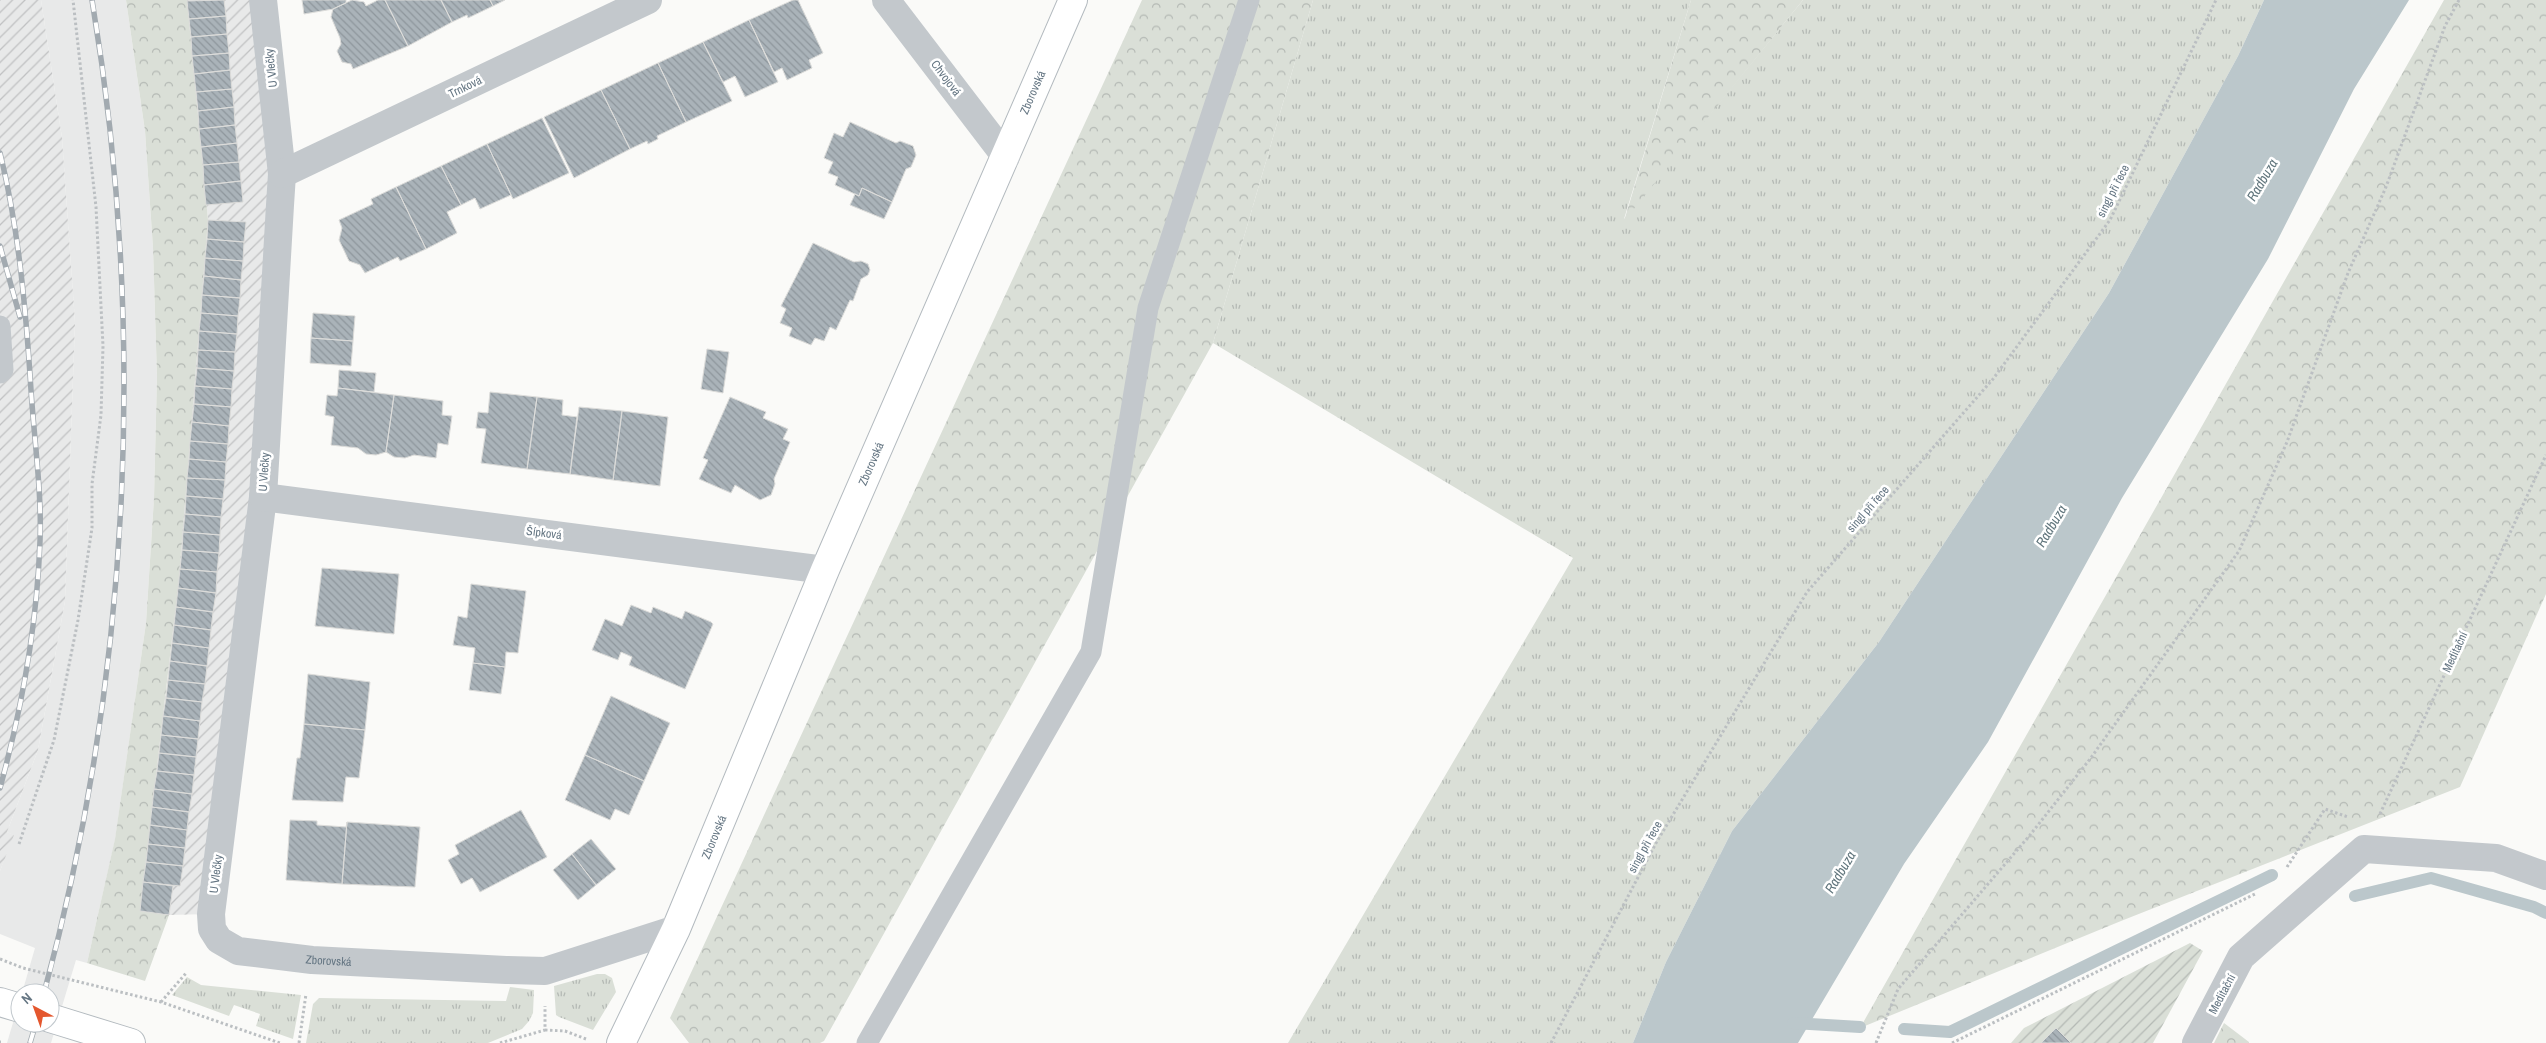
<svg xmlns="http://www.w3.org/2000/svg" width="2546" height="1043" viewBox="0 0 2546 1043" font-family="'Archivo Narrow',sans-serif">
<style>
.built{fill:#e8e9e9}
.industrial{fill:url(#industrial-furrows)}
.grass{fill:url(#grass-tufts)}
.forest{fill:url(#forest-crowns)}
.garden{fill:url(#garden-furrows)}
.water{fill:#bbc7cb}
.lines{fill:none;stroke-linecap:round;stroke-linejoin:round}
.stream{stroke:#bbc7cb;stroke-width:12}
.building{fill:url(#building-back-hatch);stroke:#dcdcda}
.secondary-casing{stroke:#b3babf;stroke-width:30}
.path{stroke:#bbbfc2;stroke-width:3;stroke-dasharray:2.5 2.5;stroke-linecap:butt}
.lane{stroke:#c3c8cc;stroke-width:21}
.street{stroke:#c3c8cc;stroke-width:28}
.secondary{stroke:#fff;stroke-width:28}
.rail-casing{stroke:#a2aab0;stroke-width:5.5}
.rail{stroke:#fff;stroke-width:4;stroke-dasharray:11;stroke-linecap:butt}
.labels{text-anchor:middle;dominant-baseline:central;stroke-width:5;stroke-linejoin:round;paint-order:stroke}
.street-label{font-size:12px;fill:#657683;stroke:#fff}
.water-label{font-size:14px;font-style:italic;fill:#60757c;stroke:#fff}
</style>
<defs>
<pattern id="industrial-furrows" width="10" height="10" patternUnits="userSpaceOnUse" patternTransform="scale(1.25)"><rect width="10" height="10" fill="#e8e9e9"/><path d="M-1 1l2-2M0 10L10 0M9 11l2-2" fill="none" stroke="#c0c1c2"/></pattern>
<pattern id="grass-tufts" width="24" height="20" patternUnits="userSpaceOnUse" patternTransform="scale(1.25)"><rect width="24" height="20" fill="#dadfd7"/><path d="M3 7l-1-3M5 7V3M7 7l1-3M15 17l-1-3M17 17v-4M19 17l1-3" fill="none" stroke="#b4b9b4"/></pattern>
<pattern id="forest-crowns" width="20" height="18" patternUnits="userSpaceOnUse" patternTransform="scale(1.25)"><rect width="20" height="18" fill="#dadfd7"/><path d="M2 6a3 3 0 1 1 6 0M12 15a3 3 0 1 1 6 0" fill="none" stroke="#b4b9b4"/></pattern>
<pattern id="garden-furrows" width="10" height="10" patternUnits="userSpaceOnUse" patternTransform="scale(1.25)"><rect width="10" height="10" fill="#dadfd7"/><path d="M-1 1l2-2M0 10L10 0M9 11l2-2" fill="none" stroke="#b4b9b4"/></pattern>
<pattern id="building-back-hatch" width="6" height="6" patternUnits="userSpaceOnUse" patternTransform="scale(1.25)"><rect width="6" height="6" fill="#aab3b9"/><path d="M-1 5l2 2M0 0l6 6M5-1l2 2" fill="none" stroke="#8e969c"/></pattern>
</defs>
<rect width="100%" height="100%" fill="#fafaf8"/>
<!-- built -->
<path class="built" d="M41,0H126L145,131L153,248L157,377L154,498L146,623L115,840L87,963L76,960L51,1043H7L20,999V1023H50V993H22L35,948L0,934V871L13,835L7,832L38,750L65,601L75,322L62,138Z"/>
<!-- industrial -->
<path class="industrial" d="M0,0H41L62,138L75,322L65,601L38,750L7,832L14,835L0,871Z
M187,0H263L282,174L211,914L169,915L140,911L174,625L208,220Z"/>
<!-- grass -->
<path class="grass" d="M1313,0H1691L1624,219L1803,0H2264L2238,56L2109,293L1879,642L1732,831L1666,962L1633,1043H1288L1573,558L1213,343Z
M597,974H605L612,978L616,992L593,1030L559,1017L556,1015L554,986Z
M187,977L201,985L301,995L293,1039L256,1026L260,1014L234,1005L229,1016L172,995Z
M510,987L534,990L533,1013L529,1021L522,1029L488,1043H306L313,1004L319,998L506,1001Z"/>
<!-- forest -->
<path class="forest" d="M126,0H187L208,220L178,588L140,911L169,915L145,981L87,963L115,839L146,623L154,498L157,377L153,248L145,131Z
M1142,0H1313L1213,343L824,1041L820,1043H689L670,1018Z
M1691,0H1803L1624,221Z
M2444,0H2546V594L2460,787L2121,921L1860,1028Z
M2224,1023L2249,1042V1043H2214Z"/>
<!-- garden -->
<path class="garden" d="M2190,943L2203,951L2153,1043H2011L2024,1028Z"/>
<!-- water -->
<path class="water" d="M2264,0H2409L2354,89L2268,259L2122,498L1988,742L1904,864L1798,1043H1633L1666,962L1732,831L1879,642L2109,293L2238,56Z"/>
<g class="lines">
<!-- stream -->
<path class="stream" d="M2355,896L2431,878L2534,907L2546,913
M1793,1023L1860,1027
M1904,1029L1950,1032L2272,875"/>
</g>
<!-- building -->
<path class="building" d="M224,0L226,16L189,19L187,1Z
M302,0H346V3L333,9L304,14Z
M352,0L364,2L366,6L378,0H385L408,46L353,69L351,64L342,62L337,51L341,44L340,38L331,17L333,9Z
M385,0H441L452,22L408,46Z
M441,0H490L493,6L468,18L467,15L452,22Z
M490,0H505L493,6Z
M793,0H798L823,53L809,60L812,68L787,80L782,68L774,72L749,20Z
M226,16L227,34L191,37L189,19Z
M749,20L778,82L745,97L735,76L723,82L703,42Z
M227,34L229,53L192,56L191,37Z
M703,42L732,101L686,122L658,63Z
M229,53L230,70L194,74L192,56Z
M658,63L686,122L657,136L658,139L648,144L647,141L630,149L601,90Z
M230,70L232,89L196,92L194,74Z
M232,89L234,107L198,111L196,92Z
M601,90L630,149L574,178L544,117Z
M234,107L235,125L199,129L198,111Z
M542,118L569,173L513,199L487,144Z
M850,122L896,143L900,141L913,146L916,155L911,167L906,169L892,202L862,188L859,196L855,194L835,185L838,177L828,173L833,162L824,158L834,133L843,137Z
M235,125L237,143L201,147L199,129Z
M237,143L239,162L203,165L201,147Z
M487,144L511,195L480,209L475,198L461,205L441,166Z
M239,162L241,181L204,185L203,165Z
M441,166L461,205L447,212L457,233L426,249L396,187Z
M241,181L243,202L206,205L204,185Z
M396,187L426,249L400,261L398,257L365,273L360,265L349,261L339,240L342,228L339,220L373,204L371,199Z
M862,188L892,202L884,219L850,205L855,194L859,196Z
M208,220L246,222L244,242L207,239Z
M207,239L244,242L243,261L205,258Z
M813,243L854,262L861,261L868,264L870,270L868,275L861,279L853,301L850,300L836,330L830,327L824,341L815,338L811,345L789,336L792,328L780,323L786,309L781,306Z
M205,258L243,261L241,280L204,276Z
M204,276L241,280L240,298L202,295Z
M202,295L240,298L238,316L201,313Z
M201,313L238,316L237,334L199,331Z
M313,313L355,316L353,341L311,338Z
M199,331L237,334L235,352L198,350Z
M311,338L353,341L351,366L310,363Z
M707,349L729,352L723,393L701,389Z
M198,350L235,352L234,371L197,368Z
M197,368L234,371L232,389L195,386Z
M339,370L376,373L374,392L338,388Z
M195,386L232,389L231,407L194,404Z
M338,388L394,395L386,452L376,455L366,454L358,448L331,445L334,417L325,415L327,395L337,396Z
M490,392L537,397L527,469L481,463L486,429L476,428L478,412L488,413Z
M394,395L443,401L442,415L452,416L448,445L438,443L436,458L414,455L405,458L394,457L386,452Z
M537,397L563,400L562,415L577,417L570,474L527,469Z
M730,397L766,412L763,418L788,429L783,439L790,442L774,479L775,484L771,495L760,500L735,485L731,493L699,479L708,460L703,458Z
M194,404L231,407L229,426L192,422Z
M579,407L622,411L613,480L570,474Z
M622,411L668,417L660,486L613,480Z
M192,422L229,426L228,444L190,441Z
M190,441L228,444L226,462L189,459Z
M189,459L226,462L225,480L187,478Z
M187,478L225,480L223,499L186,496Z
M186,496L223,499L221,517L185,514Z
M185,514L221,517L220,535L183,532Z
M183,532L220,535L219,553L182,550Z
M182,550L219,553L217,572L180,569Z
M322,568L399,574L394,634L315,626Z
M180,569L217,572L216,593L178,588Z
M471,584L526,591L518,653L506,652L505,667L473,663L475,648L453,645L458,616L467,618Z
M178,588L216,593L213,612L176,607Z
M631,605L651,613L653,607L682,619L685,611L711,622L713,624L685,689L629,665L632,657L621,652L618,660L592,650L605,619L622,626Z
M176,607L213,612L211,630L174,625Z
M174,625L211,630L209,648L172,643Z
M172,643L209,648L207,666L170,661Z
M170,661L207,666L205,684L168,680Z
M473,663L505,667L501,694L469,690Z
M308,674L370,682L365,730L304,724Z
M168,680L205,684L202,702L166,698Z
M611,696L670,723L644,781L585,755Z
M166,698L202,702L200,721L163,716Z
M163,716L200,721L198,739L161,735Z
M304,724L365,730L359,778L346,777L343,802L292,800L297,758H300Z
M161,735L198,739L196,757L159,753Z
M159,753L196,757L194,775L157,771Z
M585,755L644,781L629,815L615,809L610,820L565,800Z
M157,771L194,775L192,794L154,789Z
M154,789L192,794L189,812L152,807Z
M152,807L189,812L187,830L150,825Z
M521,810L547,857L480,892L472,878L461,884L448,860L459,854L455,845Z
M290,820L317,821V825L346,827L347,822L342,884L286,880Z
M347,822L420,827L415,887L342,884Z
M150,825L187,830L185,848L148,844Z
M591,839L616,869L596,885L572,854Z
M148,844L185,848L183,866L146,862Z
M572,854L596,885L578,900L553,870Z
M146,862L183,866L180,886L143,882Z
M143,882L173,886L169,915L140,911Z
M2056,1028L2071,1043H2041Z"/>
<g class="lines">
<!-- secondary casing -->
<g class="secondary-casing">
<g id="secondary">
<path d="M0,1002L20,1008"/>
<path d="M50,1018L131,1043"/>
<path id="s2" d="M621,1043L676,929L825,570L1073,0"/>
</g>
</g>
<!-- path -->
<path class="path" d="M2380,814L2546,455
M19,844L54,740L78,620L92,528V484L101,415L103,346L96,207L73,0
M2287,867L2325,809L2348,817
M0,959L23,968L161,1002L280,1043
M161,1002L187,972
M545,1030L565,1031L586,1039
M0,1042H1
M299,1043L306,994
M500,1043L545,1030V1006
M1551,1043L1656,843L1807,592L1993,379L2110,220L2216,0
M1876,1043L1898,989L2030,835L2090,759L2239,551L2287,442L2348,273L2386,187L2445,26L2459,0
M1952,1043L2257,893"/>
<!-- lane -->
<path class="lane" d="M0,326L3,370L0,373
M867,1043L1091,652L1148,308L1249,0"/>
<!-- street -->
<g class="street">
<path id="s1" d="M263,0L282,174L280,205L263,497L211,914L212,929L219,940L238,951L312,960L506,970L545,971L676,929"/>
<path d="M886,0L1006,157"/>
<path d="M282,174L648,0"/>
<path d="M263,497L825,570"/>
<path d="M2196,1043L2241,957L2364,849L2496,858L2546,876"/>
</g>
<!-- secondary -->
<use href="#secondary" class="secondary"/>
<!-- rail casing -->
<g class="rail-casing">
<path id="rail" d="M0,153C19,230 26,311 31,390C34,438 42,493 40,541C37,625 22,708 0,788
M0,246L20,317
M44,993C131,672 147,328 92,0
M30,1043L36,1023"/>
</g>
<!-- rail -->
<use href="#rail" class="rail"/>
</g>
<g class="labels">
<!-- street labels -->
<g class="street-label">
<text transform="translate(271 68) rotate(-96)">U Vlečky</text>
<text transform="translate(946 78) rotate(53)">Chvojová</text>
<text transform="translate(465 87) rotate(-26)">Trnková</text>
<text stroke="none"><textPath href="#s2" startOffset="1036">Zborovská</textPath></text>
<text transform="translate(2113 191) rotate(-63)">singl při řece</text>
<text stroke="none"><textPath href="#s2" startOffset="631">Zborovská</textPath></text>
<text transform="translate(264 472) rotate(-86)">U Vlečky</text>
<text transform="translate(1868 509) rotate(-49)">singl při řece</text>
<text transform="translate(544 533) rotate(7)">Šípková</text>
<text transform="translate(2455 652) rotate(-65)">Meditační</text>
<text stroke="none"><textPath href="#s2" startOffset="226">Zborovská</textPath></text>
<text transform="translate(1645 847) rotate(-61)">singl při řece</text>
<text transform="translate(216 874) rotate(-83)">U Vlečky</text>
<text stroke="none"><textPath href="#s1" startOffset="1060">Zborovská</textPath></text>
<text transform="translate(2222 994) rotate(-62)">Meditační</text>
</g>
<!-- water labels -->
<g class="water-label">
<text transform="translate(2262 180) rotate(-59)">Radbuza</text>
<text transform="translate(2051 526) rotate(-59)">Radbuza</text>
<text transform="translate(1840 872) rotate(-59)">Radbuza</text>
</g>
</g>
<!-- north arrow -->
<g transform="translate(35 1008) rotate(319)"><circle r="24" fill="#ffffff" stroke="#c1c8cd"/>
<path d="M0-4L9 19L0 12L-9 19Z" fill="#e4572e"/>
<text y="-8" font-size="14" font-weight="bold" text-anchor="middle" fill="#657683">N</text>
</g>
</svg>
